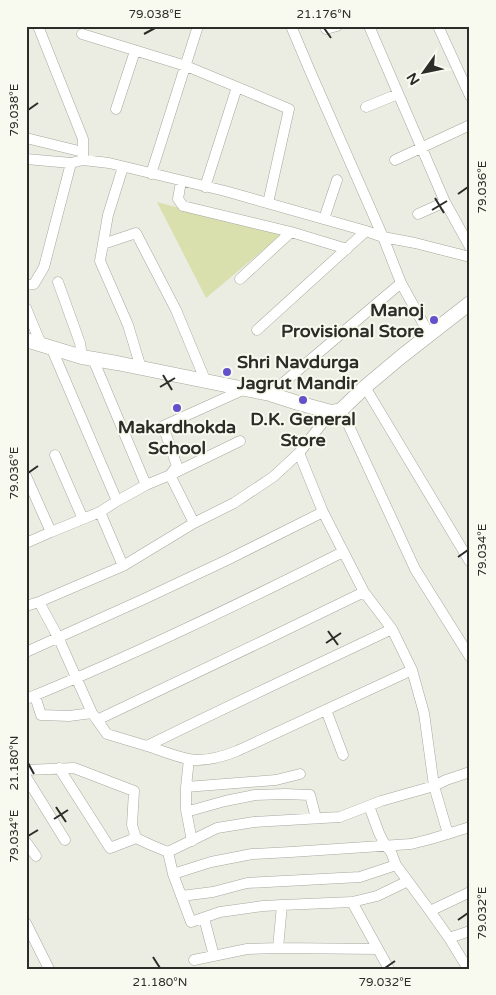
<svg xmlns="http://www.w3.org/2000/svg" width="496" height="995" viewBox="0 0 496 995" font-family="'Varela Round',sans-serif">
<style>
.green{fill:#dadfae}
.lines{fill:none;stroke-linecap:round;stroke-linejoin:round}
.street-casing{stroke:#a6a89d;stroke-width:11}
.secondary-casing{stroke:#a6a89d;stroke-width:15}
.street{stroke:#fff;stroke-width:10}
.secondary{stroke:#fff;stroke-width:14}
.ticks{fill:none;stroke:#2c2c28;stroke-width:2}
.poi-dot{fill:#6251ca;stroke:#f9faef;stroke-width:2}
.labels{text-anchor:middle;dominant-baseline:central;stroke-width:4;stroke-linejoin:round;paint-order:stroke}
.poi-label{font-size:18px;font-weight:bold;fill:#2c2c28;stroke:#f9faef}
.neatline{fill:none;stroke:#2c2c28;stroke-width:2}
.ticks-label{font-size:12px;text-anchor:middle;fill:#2c2c28}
</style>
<rect width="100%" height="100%" fill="#ebede2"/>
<!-- green -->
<path class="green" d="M157,202L281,235L206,298Z"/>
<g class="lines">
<!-- street casing -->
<g class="street-casing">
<path id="street" d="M38,26L83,139V152
M291,26L310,71L383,237L401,283L429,334
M369,26L445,202L470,247
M438,26L470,96
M326,29L337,26
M82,34L186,66L237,87L205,187
M237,87L289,109L268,203
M366,107L398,94
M116,109L135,51
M26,138L83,152V158
M26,159L71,163L83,160L109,163L225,191L366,231L383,237L415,243L470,257
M395,160L470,125
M123,167L108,215L100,261L128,325L141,368
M151,174L198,26
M181,181L178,199L183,206L291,232
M418,214L445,202
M324,219L337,180
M103,244L136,233L176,310L206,382
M240,279L291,232L347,249
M58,282L80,343L82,357
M26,285L34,284L44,267L71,163
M26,308L41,344
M257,330L366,231
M93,359L146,485
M365,387L470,562
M270,394L401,283
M341,410L348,424L415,569L470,657
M299,453L323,512L364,592L392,629L412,670L424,713L434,786L448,834
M55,455L83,519
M26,476L51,532
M117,501L146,485L170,475L240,441
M100,512L123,566
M194,523L170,475L177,466L163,426L245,389
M26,543L51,532L100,512L117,501L51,347
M39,602L58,637L92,713L97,720L263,641L364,592
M26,606L39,602L123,566L194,523L234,503L273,477L299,453L331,412
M26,652L144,599L227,560L323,512
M35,696L41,715L69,716L92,713
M26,699C134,655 239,604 343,552
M326,710L343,755
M97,720L107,734L147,746C228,706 310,668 392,629
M147,746C160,750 174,756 188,759C204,762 222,757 237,751L412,670
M59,768L110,848L136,838
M26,770L74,768L134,791L132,825L136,838L151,845L168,852
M26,777L65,840
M186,787L276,780L300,774
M369,806L379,833L385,845L391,852L396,865L430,911L449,938L470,931
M186,810V787L189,759
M192,841L186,810H193L225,801L255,795L285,794L310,795L316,818
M26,842L36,856
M173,874L211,862L252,854L291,852L411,844L431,839L470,827
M181,896L213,892L247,883L360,877L396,865
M352,902L377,896L408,881
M430,911L470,892
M204,918L214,956
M26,923L49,969
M449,938L468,969
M278,948L282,905
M194,960L247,949L278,948L378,949
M389,969L352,902L282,905L263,906L220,912L191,922L173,874L168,852L217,828L254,822L340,817L381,801L434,786L446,780L470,772"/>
</g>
<!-- secondary casing -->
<g class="secondary-casing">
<path id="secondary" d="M26,340L82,357L117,363L245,389L270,394L298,403L331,412L341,410L365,387L402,356L470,303"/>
</g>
<!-- street -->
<use href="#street" class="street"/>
<!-- secondary -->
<use href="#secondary" class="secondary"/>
</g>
<!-- ticks -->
<path class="ticks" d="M324,28L331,38M144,34L155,28M28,110L38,103M458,194L468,187M435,198L444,213M432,210L447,201M163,375L172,390M160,387L175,378M28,473L38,466M458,557L468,550M328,631L338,645M326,643L341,633M28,763L34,774M56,807L66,822M54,819L68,810M28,836L38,830M458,920L468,913M153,957L160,968M385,968L395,961"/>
<!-- markers -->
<g class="poi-dot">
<circle cx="434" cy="320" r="5"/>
<circle cx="227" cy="372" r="5"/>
<circle cx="303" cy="400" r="5"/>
<circle cx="177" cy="408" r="5"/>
</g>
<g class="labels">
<!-- poi labels -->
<g class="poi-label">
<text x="424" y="310" text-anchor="end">Manoj<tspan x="424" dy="21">Provisional Store</tspan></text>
<text x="237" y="362" text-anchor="start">Shri Navdurga<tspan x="237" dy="21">Jagrut Mandir</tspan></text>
<text x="303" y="419">D.K. General<tspan x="303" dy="21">Store</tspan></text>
<text x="177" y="427">Makardhokda<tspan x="177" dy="21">School</tspan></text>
</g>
</g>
<!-- border -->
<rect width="496" height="995" fill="none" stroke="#f9faef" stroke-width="55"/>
<!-- north arrow -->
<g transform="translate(424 72) rotate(237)" stroke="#f9faef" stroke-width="4" paint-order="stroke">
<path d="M0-4L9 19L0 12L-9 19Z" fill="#2c2c28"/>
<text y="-8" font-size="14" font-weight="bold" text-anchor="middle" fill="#2c2c28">N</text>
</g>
<rect x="28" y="28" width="440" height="940" class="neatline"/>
<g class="ticks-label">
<text x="155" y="18">79.038°E</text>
<text x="324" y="18">21.176°N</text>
<text transform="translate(14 110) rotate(-90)" y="4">79.038°E</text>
<text transform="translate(482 187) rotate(-90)" y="4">79.036°E</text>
<text transform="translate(14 473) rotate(-90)" y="4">79.036°E</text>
<text transform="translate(482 550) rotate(-90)" y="4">79.034°E</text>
<text transform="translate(14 763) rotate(-90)" y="4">21.180°N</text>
<text transform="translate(14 836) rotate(-90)" y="4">79.034°E</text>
<text transform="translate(482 913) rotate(-90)" y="4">79.032°E</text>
<text x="160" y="986">21.180°N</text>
<text x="385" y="986">79.032°E</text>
</g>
</svg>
